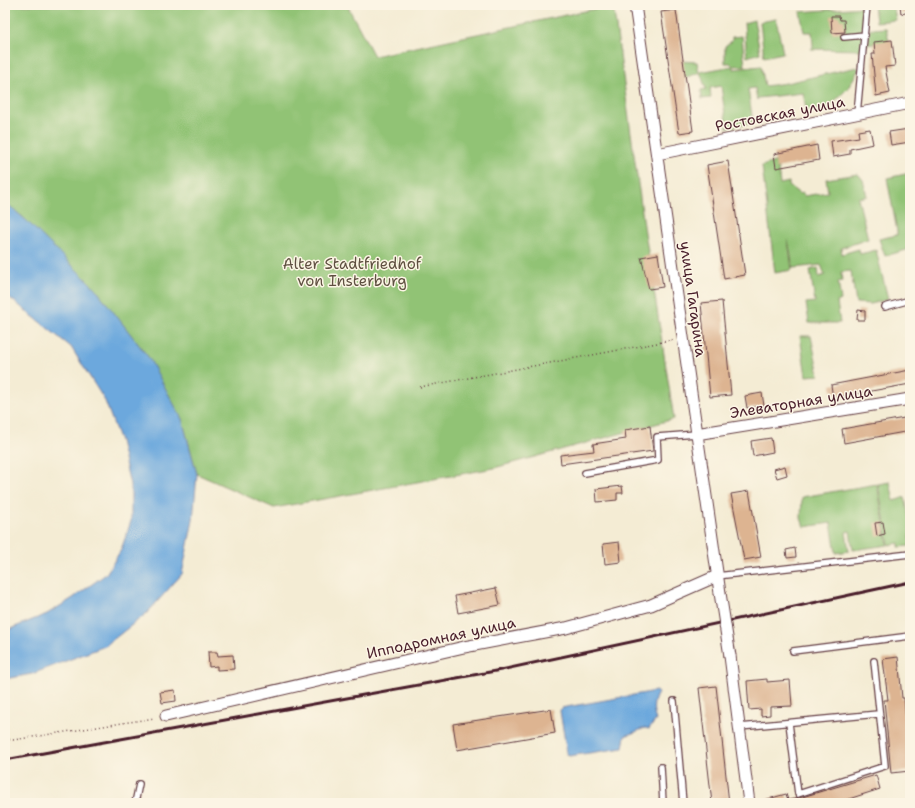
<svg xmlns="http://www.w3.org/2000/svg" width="915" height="808" viewBox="0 0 915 808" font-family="'Shantell Sans',sans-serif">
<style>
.green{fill:#91c374;stroke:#6e7150}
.water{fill:#6ca8dd;stroke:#5b6484}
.building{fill:#ddb491}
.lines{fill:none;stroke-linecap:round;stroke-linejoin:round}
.service-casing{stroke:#643e44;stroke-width:8}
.minor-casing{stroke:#643e44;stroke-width:13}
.path{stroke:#643e44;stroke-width:1.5;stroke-dasharray:1 3;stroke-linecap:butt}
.service{stroke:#fff;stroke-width:5.5}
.minor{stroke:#fff;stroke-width:11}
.rail{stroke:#4a1f2b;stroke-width:3}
.minor-bridge-casing{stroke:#643e44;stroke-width:13;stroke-linecap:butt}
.minor-bridge{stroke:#fff;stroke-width:11}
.labels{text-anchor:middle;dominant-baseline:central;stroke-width:3;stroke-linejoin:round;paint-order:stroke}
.street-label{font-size:15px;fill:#4a1f2b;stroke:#fcf5e5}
.park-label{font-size:15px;fill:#5f5041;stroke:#fcf5e5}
</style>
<rect width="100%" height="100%" fill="#fcf5e5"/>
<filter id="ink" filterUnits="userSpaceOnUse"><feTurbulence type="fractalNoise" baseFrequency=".025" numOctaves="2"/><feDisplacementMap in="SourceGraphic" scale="8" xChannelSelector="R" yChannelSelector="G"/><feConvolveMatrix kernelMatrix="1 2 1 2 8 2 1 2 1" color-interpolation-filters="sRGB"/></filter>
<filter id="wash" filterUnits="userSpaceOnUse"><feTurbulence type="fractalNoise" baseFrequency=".012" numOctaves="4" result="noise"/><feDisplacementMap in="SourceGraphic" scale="16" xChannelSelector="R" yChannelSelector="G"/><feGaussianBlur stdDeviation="0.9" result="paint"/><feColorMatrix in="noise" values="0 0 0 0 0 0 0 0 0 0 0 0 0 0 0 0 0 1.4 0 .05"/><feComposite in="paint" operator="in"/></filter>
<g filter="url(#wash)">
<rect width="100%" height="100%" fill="#f4ecd4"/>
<!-- green -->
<path class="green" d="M5,5H347L374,56L613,5L644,226L674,419L494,468L274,508L197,474L182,419L27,221L5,202Z
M874,5H893L896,20L876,22Z
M864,7L865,27L861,50L811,49L813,46L812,32H804L800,12Z
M776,19L783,53L764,57L760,22Z
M754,20L760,53L747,57L744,23Z
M886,28L889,41L867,45L870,29Z
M742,36L745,66H734V69L761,66L765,86L786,83L857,67L859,69L848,88L829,107L807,114L803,93L758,98L757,100L755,88L748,89L753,123L727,128L721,86L710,88L711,98L702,99L701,90L706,89L700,72L733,66L730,63H725V46L732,41V37Z
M679,61L697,62L699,73L681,79Z
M777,161L780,184L789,182V186L800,194L803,193L804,196L828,192L826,179L858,174L863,180L867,196L858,198L868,239L841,248L842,254L859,249L860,254L876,250L888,299L871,304L856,303L851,271L841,272L842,281L838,282L841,300L837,302L840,323H809L806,303L815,302L810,270L818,268L819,277L825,275L821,265L793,268L788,240L792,270L775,273L762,166Z
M910,173V249L885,256L879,239L897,235V231L887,178Z
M800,336H811L819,375L806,376Z
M890,482L894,501L905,497L910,523V546L899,547V543L889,545L878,484Z
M877,484L888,545L853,550L850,531L846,532L849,551L836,553L831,523L804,527L801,518L802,497Z"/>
<!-- water -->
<path class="water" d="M5,202L27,221L95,288L149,358L182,419L197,474L193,520L182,574L147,613L105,646L32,674L5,679V631L47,614L73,598L106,574L121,550L131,521V489L120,441L105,401L71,347L5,294Z
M656,691L658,693C653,701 652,710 656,720L649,729L645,728L625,736L623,748L569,756L567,754L560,711L561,708Z"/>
<g id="blocks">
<!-- building -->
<path class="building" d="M900,5H910V12L901,14Z
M676,10L693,131L679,133L661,12Z
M831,16H839L840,20H844L845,32L832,33Z
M892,40L895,66L885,67L890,93L876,96L872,54H875L874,42Z
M870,129L873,144L850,149V154L833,157L831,141L859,137L858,131Z
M909,129L910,142L891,145L889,132Z
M817,145L819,160L776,168L774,154Z
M728,161L745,275L724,279L707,165Z
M658,254L663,287L649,289L641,257Z
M722,301L731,395L710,397L701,303Z
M858,310L865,311V320H857Z
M910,370V384L833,398L831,385Z
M762,393L764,406L747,408L745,396Z
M910,417V431L844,443L842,429Z
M650,426L653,451L561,464L560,455L594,451L593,444L626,439L625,430Z
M771,438L773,452L753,456L751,441Z
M785,466L787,475L777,478L774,469Z
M622,486L623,493H617V500L597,502L596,489Z
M749,491L761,557L744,560L731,494Z
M883,522L885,534L877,536L875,523Z
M619,542L621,562L605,564L603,544Z
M795,548L796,557L787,558L786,550Z
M496,588L500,605L458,613L455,596Z
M208,652H217L218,656L233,655L234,669L217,670V666L209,667Z
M898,657L902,698H904L910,771L891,773L884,700H888L883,659Z
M767,679V682L790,680L792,706L770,707V715L761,716V709L749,710L747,681Z
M716,686L729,803H712L699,688Z
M175,690L176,701L162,703L160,692Z
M551,709L555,733L457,750L453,724Z
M876,775L880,789L836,803H761V801L786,794L788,800L799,798Z"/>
</g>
</g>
<g filter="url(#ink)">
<use href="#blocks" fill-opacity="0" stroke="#643e44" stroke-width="1"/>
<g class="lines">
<!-- service casing -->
<g class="service-casing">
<path id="service" d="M844,37L865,35
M857,114L867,5
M885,307L910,300
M585,473L658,460L657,437L696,434
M717,576L910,554
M793,651L910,636
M674,701L683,803
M789,723L798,794L885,766L874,661
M740,727L878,714
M661,767L663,803
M135,803L139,784"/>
</g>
<!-- minor casing -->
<g class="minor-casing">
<path id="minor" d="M635,5L720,593
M657,154L910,103
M696,434L910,399
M730,656L749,803
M166,716L464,647L566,628L651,605L717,576"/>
</g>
<!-- path -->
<path class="path" d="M420,387L673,340
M5,739L13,740L155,718"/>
<!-- service -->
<use href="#service" class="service"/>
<!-- minor -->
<use href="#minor" class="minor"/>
<!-- rail -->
<path class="rail" d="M5,760L501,670L910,582"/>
<!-- minor-bridge casing -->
<g class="minor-bridge-casing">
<path id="minor-bridge" d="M720,593L730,656"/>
</g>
<!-- minor-bridge -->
<use href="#minor-bridge" class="minor-bridge"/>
</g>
</g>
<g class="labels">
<!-- street labels -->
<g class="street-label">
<text transform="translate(780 114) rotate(-11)">Ростовская улица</text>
<text transform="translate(693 299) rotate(82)">улица Гагарина</text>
<text transform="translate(801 402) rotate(-9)">Элеваторная улица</text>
<text transform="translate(441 638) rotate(-12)">Ипподромная улица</text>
</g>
<!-- park labels -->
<g class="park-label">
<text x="352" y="264">Alter Stadtfriedhof<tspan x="352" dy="17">von Insterburg</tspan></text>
</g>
</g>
<!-- margin -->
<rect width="915" height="808" fill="none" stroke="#fcf5e5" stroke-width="20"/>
</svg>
